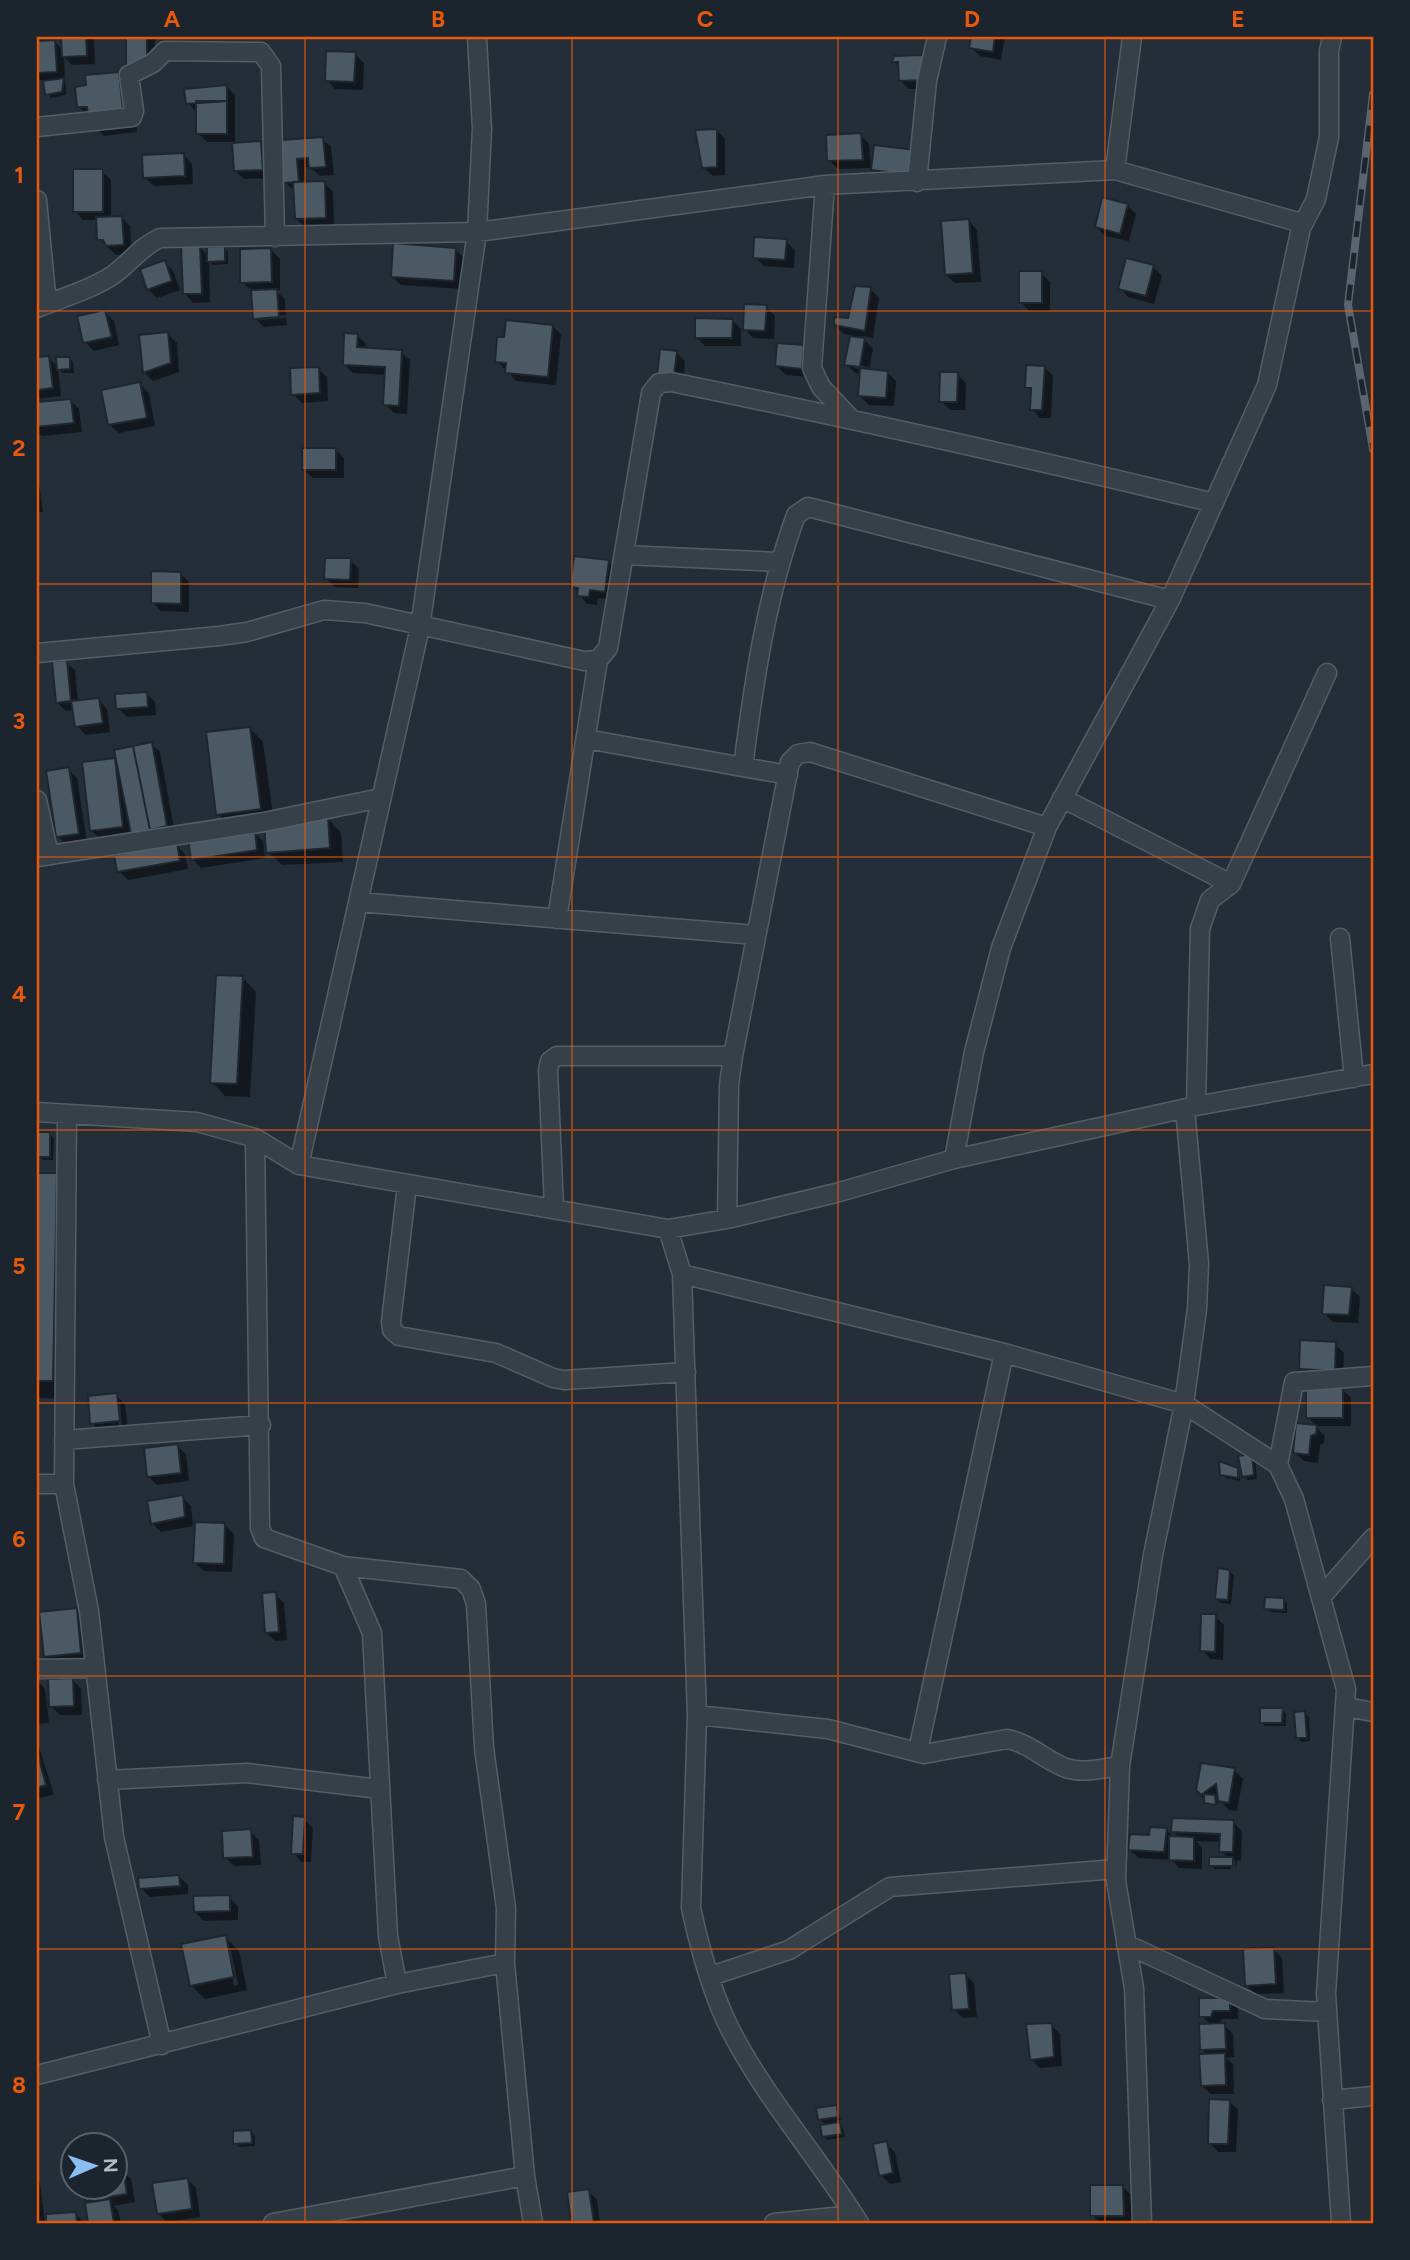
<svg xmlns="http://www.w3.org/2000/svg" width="1410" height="2260" viewBox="0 0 1410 2260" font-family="Figtree,sans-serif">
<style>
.shadow{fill:#0007;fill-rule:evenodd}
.building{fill:#4b5964;stroke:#1e272f;stroke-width:2}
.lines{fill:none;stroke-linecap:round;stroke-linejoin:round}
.minor-casing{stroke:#545e66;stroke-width:21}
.minor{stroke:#364049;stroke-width:18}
.rail-casing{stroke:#59646f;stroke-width:8}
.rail{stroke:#1c252d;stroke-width:5;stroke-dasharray:16;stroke-linecap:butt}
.grid{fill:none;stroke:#e8590c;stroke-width:2;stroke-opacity:0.55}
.neatline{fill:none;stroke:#e8590c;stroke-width:2.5}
.grid-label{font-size:23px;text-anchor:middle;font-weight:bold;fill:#e8590c}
</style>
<rect width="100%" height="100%" fill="#232e38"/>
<!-- shadow -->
<path class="shadow" d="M62,37H90L94,40L95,64L72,65L64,57L66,95L50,98L45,81L37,79V43L55,42L63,50Z
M128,37H155V73H137L128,64Z
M973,37H1005L1001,60L980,56L971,47Z
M355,54L364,63L363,90L335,89L327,80Z
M922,57L931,66L932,89H909L900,80V68L894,62Z
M118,73L132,87L137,132L104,136L79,107L88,87Z
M227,87L235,95V144L260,143L269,152L271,178L244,179L235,171L234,142H207L198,133L196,112L188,103Z
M717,130L725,139V175L713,176L704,168Z
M861,135L869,144L871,168L838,169L829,160Z
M322,139L331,147L334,175L320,176L310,167H305L306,183H324L333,192L334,226L305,227L296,219L294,191L285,182L282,142Z
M876,147L921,183L882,178L873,169Z
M184,155L192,164L193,184L154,186L145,178Z
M102,171L111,180V218L121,217L130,226L132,254L116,255L99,239L98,220H83L75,211Z
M1127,205L1136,214L1129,241L1105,236L1096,227Z
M969,221L977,230L981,282L955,283L946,275Z
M786,241L795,250L794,268L764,266L755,257Z
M200,247L209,257L224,248L228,252V264L213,265L209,261L210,302L193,303L185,294Z
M455,249L464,258L462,289L401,285L392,276Z
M271,250L280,259V290L276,291L285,299L286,315L261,317V320L286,318L287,325L264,327L255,318L253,291L242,282Z
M165,262L173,271L180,290L157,298L148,289Z
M1153,267L1162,276L1154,304L1128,297L1120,288Z
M1041,273L1050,282V311H1029L1021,302Z
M870,289L879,298L873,338L861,336L873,349L869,371L887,372L896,381L894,406L869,405L860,396L862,374L855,373L846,364L851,335L844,334L835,325L849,320ZM854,364L869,367L868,370L854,368Z
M766,307L775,316L774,339L753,338L745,329Z
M105,312L114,321L119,345L94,351L85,342Z
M732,320L741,329V346H705L696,337Z
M553,326L561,335L556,385L516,381L497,361Z
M168,334L177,343L179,372L153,381L144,372Z
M357,335L366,344L365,350L401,352L410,360L407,414L394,413L385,404L386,375L353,373L344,364Z
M803,347L812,356L810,377L786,375L777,366Z
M676,352L685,361L683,384L668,383Z
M49,358L59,367L69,358L73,362L74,373H63L58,369L61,396L37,399V359Z
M1044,367L1053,376L1051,418H1040L1032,409V392L1027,387Z
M318,369L327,377L328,401L302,403L293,394Z
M957,374L966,383L965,410H950L941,401Z
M140,384L149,393L155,426L119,433L110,425Z
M71,401L79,409L82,432L42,436L37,431V404Z
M335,449L344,458V478H313L304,470Z
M37,470L43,512H37Z
M350,560L359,569L358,588L335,587L326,578Z
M608,562L617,571L613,600L598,598L597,605L587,604L572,586Z
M180,573L189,582V612L161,611L152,602Z
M66,662L75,670L78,702L99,700L107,709L110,732L86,735L77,726L74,710L66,711L57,702Z
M146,693L155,702L156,715L127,717L118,708Z
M250,728L263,742L274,823L328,819L341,833L343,862L282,865L268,852L266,823L232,828L218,814Z
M152,744L160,752L175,834L105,844L92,831L84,763L117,759Z
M68,769L77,778L87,842L67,845L58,837Z
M254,832L263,841L265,858L201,868L192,859Z
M176,845L185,854L188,869L128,880L119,871Z
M243,978L256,992L250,1097L225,1096L212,1082Z
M50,1134L54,1138L53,1160H43L39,1156Z
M37,1174L56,1175L75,1193L71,1399L37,1398Z
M1351,1288L1360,1297L1358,1323L1333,1322L1324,1313Z
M1335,1344L1344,1353L1343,1379L1310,1377L1301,1368Z
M1342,1389L1351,1398V1426H1317L1308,1417Z
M116,1395L125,1404L128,1429L101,1432L92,1423ZM116,1402H120L122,1430H119Z
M1316,1427L1325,1436L1324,1443L1320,1445L1318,1463L1304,1461L1295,1453Z
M177,1446L186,1454L189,1481L157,1485L148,1476Z
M1251,1456L1255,1460L1257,1479L1248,1480L1244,1476Z
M1237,1470L1241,1481L1226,1478L1222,1474Z
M182,1497L191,1506L193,1526L161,1532L152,1523Z
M225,1525L234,1534L232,1572L204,1571L195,1563Z
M1230,1572L1234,1575L1231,1604L1221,1603L1217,1599Z
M275,1594L284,1603L287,1640L275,1641L266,1632Z
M1283,1599L1287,1603V1613L1270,1612L1266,1608Z
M76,1610L90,1623L94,1666L59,1670L45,1657Z
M1215,1616L1224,1625L1223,1660L1211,1659L1202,1650Z
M37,1680L45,1689L49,1723L37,1724Z
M73,1680L81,1689L82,1715H60L51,1706Z
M1282,1710L1286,1714V1726H1265L1261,1722Z
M1305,1713L1309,1717L1310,1741L1302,1742L1298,1738Z
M37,1741L54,1794L37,1799Z
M1234,1770L1243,1779L1237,1811L1229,1810L1218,1799L1219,1803L1207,1804L1197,1790Z
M304,1819L313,1828L311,1862H302L293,1853Z
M1233,1822L1242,1831L1241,1861L1237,1860L1236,1869L1235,1860H1231V1869H1215L1211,1865L1228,1859L1221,1851V1842L1196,1841L1202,1848V1869L1179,1868L1172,1860L1139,1858L1130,1850L1166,1829L1180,1844L1183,1841L1173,1832Z
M250,1831L259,1840L261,1865L234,1866L225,1857Z
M179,1876L188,1885V1894L150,1897L141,1888Z
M229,1897L238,1906V1920L204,1921L195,1912Z
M225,1937L239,1951L247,1990L205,1999L191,1985ZM227,1950H231L238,1985L234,1986Z
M1273,1949L1282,1958L1284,1993L1256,1994L1247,1986Z
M965,1974L974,1983L977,2017L963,2018L954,2009Z
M1229,2000L1238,2008V2019H1222L1219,2025H1224L1233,2034L1234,2057L1226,2058L1233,2064L1234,2094H1211L1202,2086L1208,2056L1202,2049L1211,2025L1201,2016Z
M1051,2025L1060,2034L1062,2066L1040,2068L1031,2059Z
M1229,2101L1238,2110L1236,2152H1218L1210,2143Z
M836,2107L841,2120L837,2121L843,2128L845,2137L827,2140L823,2136L826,2126L820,2119Z
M251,2132L255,2136V2146L239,2147L235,2143Z
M886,2143L895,2152L901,2182L890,2184L881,2175Z
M122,2171L131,2179L135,2202L114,2206L118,2210L121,2223H90L87,2204H91L87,2200L116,2186V2172Z
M37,2179L40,2183L45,2223H37Z
M187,2179L196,2188L200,2217L167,2222L158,2213Z
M1123,2187L1132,2196V2223H1100L1092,2215Z
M588,2191L597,2200L600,2223H573L569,2194Z
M76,2214L84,2223H48V2216Z"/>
<!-- building -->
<path class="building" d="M61,37H86L87,56L62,57Z
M126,37H147V65H126Z
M971,37H995L993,52L969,48Z
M55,40L57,72L37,73V41Z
M326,51L356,52L354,82L325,81Z
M923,55L924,80L899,81L898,62H892L894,56Z
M119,72L124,119L89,123L87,107H77L75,87L86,85L85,75Z
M64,78L62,92L45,95L43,81Z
M227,85V101L186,104L184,89Z
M196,101H227V134H196Z
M717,129V167L702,168L695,130Z
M861,133L863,160L827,161L826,135Z
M323,137L326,167L309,168L308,158L297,159L299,182L283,183L280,140Z
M261,141L263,170L234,171L232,143Z
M874,145L916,150L913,175L871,170Z
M184,153L185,176L143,178L142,155Z
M73,169H103V212H73Z
M325,181L326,218L295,219L293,182Z
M1102,197L1128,204L1120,234L1095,227Z
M122,216L124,245L106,246L103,240H97L96,217Z
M969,219L973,273L945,275L941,221Z
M754,237L787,239L785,260L753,258Z
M393,243L456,248L454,281L391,277Z
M181,246H200L202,294H183Z
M225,246V261L207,262V247Z
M271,248L272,282L240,283V249Z
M1126,258L1154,265L1146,296L1118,289Z
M165,260L172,281L147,290L140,269Z
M1019,271H1042V303H1019Z
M855,286L871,287L865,331L834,325V317L848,318Z
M277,289L279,317L253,319L251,290Z
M744,304L767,305L765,331L743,330Z
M105,310L112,337L83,343L77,316Z
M695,318L733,319L732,338H695Z
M506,320L553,325L548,377L505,373L506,363L495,362L497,337H504Z
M168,332L171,363L143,373L139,335Z
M344,333L358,334L357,347L402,350L399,406L383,405L385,367L343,365Z
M850,336L865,338L860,367L844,365Z
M777,343L804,345L802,369L775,366Z
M660,349L677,351L674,376L657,375Z
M49,356L53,388L37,390V357Z
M56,357H70V369L57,370Z
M1026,365L1045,366L1042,410H1030L1031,388H1025Z
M319,367L320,393L291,395L290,368Z
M860,368L888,371L886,398L858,396Z
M940,372H958L957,402H939Z
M140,382L147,418L108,425L101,390Z
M71,399L74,423L37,427V402Z
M302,448H336V470H302Z
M574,556L609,560L605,592L590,590L589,597L577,596L578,588L570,587Z
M325,558H351L350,580L324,579Z
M151,571L181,572V604L151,603Z
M67,660L71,701L56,703L52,661Z
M147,692L148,707L116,709L115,694Z
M99,698L103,723L75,727L71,701Z
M250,727L261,809L216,815L206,732Z
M152,742L167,826L150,830L133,746Z
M133,746L150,830L131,834L114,750Z
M115,758L123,827L90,831L82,762Z
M69,767L79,834L56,837L46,771Z
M328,817L330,848L266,853L264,822Z
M255,830L257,850L191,860L188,839Z
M177,843L180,861L117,872L114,855Z
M216,975L243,976L237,1084L210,1083Z
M37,1132H50V1157H37Z
M37,1173H57L53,1381H37Z
M1324,1285L1352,1287L1349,1315L1322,1314Z
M1300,1340L1336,1342L1335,1371L1299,1369Z
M1343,1387V1418H1306V1388Z
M117,1393L120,1421L90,1424L88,1396Z
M1296,1423L1317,1425L1316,1434L1311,1436L1309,1455L1293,1453Z
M178,1444L181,1473L147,1477L144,1448Z
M1252,1454L1254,1475L1242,1477L1238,1456Z
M1219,1461L1238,1468V1478L1220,1475Z
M183,1495L185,1517L151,1524L147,1501Z
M195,1522L225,1523L224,1564L193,1563Z
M1218,1568L1230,1570L1228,1600L1215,1599Z
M276,1592L279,1632L265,1633L262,1593Z
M1265,1597L1284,1598V1610L1264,1609Z
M77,1608L81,1653L44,1657L39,1612Z
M1201,1614H1216L1215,1652L1200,1651Z
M73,1678L74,1706L49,1707L48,1679Z
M1260,1708H1283L1282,1723H1260Z
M1305,1711L1307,1738H1296L1294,1712Z
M37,1751L46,1785L37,1788Z
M1201,1763L1235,1768L1229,1803L1218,1801L1216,1784L1201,1795L1196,1790Z
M1204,1794L1215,1795L1216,1805L1204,1803Z
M293,1816L305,1817L303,1854H291Z
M1172,1818L1234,1820L1233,1852H1219L1220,1834L1171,1832Z
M1150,1827L1167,1828L1164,1852L1128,1850L1130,1834L1149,1835Z
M251,1829L253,1857L223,1858L222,1831Z
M1169,1836L1194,1837V1861L1169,1860Z
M1209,1857H1233V1866H1209Z
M179,1875L180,1886L139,1889L138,1878Z
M230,1895V1911L194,1912L193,1896Z
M226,1935L234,1977L190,1986L181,1944Z
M1274,1947L1276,1984L1245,1986L1243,1949Z
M966,1973L969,2009L952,2010L949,1974Z
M1199,1998H1230V2011H1213L1211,2017H1199Z
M1052,2023L1054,2057L1030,2060L1026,2024Z
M1225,2023L1226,2049L1200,2050L1199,2024Z
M1225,2053L1226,2085L1201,2086L1199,2054Z
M1209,2099L1230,2100L1228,2144H1208Z
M837,2105L838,2117L818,2120L816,2108Z
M840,2122L842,2134L822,2137L820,2125Z
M251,2130L252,2143L233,2144V2131Z
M887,2141L893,2173L879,2176L873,2144Z
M123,2169L127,2194L85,2201L83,2186H116V2170Z
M188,2178L192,2209L157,2214L152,2183Z
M1090,2185H1123L1124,2216H1090Z
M589,2189L594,2223H571L567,2192Z
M110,2199L114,2223H88L85,2203Z
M76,2212L77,2223H46V2214Z"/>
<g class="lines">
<!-- minor casing -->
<g class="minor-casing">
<path id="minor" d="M37,127L132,117L134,111L129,75L153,63L165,51L261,52L271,66L275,237
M1115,170L1132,37
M917,182L927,81L937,37
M825,185L812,368L821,387L850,418
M37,200L47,304
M37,308C62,298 90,290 113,275C130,263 140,247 160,238L477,232L825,185L1115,170L1298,222L1301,228
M624,555L779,562
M37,653L219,636L247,632L324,610L365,613L584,661L598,660
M586,739L788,775
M743,767C754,681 766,597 796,515L808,507L1170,600
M1062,798L1231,884L1327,673
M37,800L49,855
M37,857L264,822L381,798
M358,902L756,935
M557,919L598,660L608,648L651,393L659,383L671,382C853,419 1034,459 1214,503
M1340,938L1354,1078
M1196,1106L1200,929L1210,900L1231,884
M37,1112L197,1122L255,1138L299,1165L668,1229L727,1219L836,1193L954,1159L1196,1106L1373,1074
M67,1114L64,1484L89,1611L114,1837L162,2045
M255,1138L260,1528L264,1538L343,1566L461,1579L471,1589L476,1604L484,1748L506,1908L505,1963L525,2176L533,2223
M954,1159L974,1052L1001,948L1047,827L1170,600L1267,385L1301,228L1316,199L1329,137V51L1332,37
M299,1165L420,627L477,232L482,129L477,37
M407,1185L391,1322L392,1330L399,1336L496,1353L553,1378L564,1380L686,1372
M554,1207L548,1070L550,1061L557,1056H733
M727,1219L729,1085L733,1056L790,762L798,754L810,752L1047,827
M668,1229L682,1274L689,1485L697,1715L691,1908C699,1945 713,1996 731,2031C766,2099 819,2158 859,2223
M682,1274L1004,1353L1184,1404L1278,1465L1294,1499L1346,1689L1326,1994L1341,2223
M64,1440L261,1425
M1278,1465L1294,1382L1373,1376
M37,1484H64
M343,1566L372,1633L388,1936L397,1984
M1322,1596L1373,1538
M37,1669L95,1668
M1346,1707L1373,1712
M697,1715L828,1729L924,1754L1007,1739C1029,1743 1045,1760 1066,1768C1083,1774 1103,1768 1120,1766
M920,1751L919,1746L1004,1353
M107,1780L247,1773L379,1789
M1126,1944L1265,2009L1327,2012
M711,1976L789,1950L890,1887L1116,1869
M37,2075L397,1984L505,1963
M1332,2100L1373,2096
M273,2223L525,2176
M774,2223L854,2215
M1142,2223L1134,1988L1116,1881L1120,1766L1153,1555L1184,1404L1197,1309L1199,1264L1185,1109"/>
</g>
<!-- minor -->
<use href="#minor" class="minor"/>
<!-- rail casing -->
<g class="rail-casing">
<path id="rail" d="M1373,94L1348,305L1373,449"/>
</g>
<!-- rail -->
<use href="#rail" class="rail"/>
</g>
<!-- grid -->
<path class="grid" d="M305,37V2223M572,37V2223M838,37V2223M1105,37V2223M37,311H1373M37,584H1373M37,857H1373M37,1130H1373M37,1403H1373M37,1676H1373M37,1949H1373"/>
<!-- border -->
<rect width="1410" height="2260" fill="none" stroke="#1c252d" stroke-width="77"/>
<!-- north arrow -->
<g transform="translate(94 2166) rotate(88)"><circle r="33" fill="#1c252d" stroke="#58616a" stroke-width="2"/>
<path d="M0-5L12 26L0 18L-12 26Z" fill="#8bbdf0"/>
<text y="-10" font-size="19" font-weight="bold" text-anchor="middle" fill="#b1bbc5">N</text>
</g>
<rect x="38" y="38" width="1334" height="2184" class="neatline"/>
<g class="grid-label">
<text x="172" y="27">A</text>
<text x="438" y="27">B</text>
<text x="705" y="27">C</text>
<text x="972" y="27">D</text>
<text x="1238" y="27">E</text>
<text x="19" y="183">1</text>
<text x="19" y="456">2</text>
<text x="19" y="729">3</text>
<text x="19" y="1002">4</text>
<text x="19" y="1274">5</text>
<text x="19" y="1547">6</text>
<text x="19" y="1820">7</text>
<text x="19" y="2093">8</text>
</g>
</svg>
